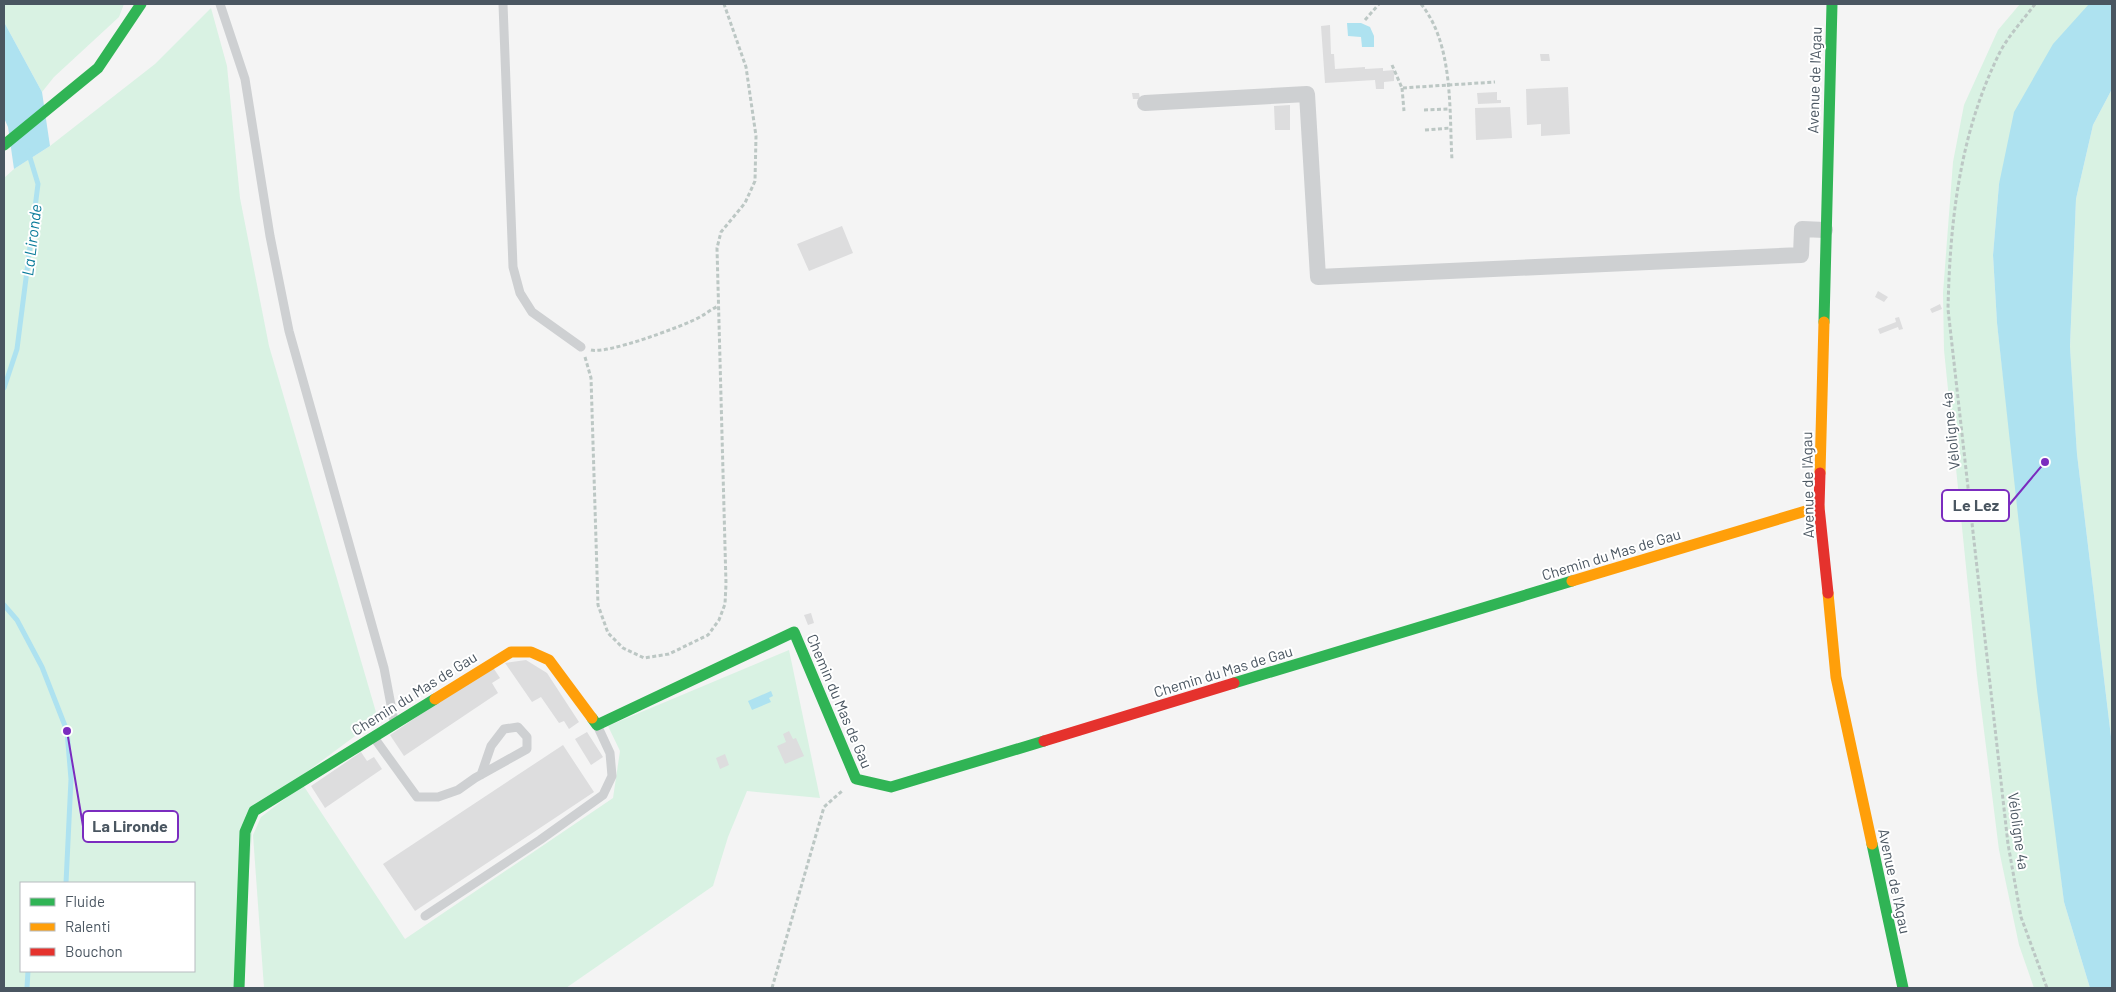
<svg xmlns="http://www.w3.org/2000/svg" width="2116" height="992" viewBox="0 0 2116 992" font-family="Barlow,sans-serif">
<style>
.green{fill:#d9f2e3;fill-rule:evenodd}
.water{fill:#aee2f0}
.lines{fill:none;stroke-linecap:round;stroke-linejoin:round}
.stream{stroke:#aee2f0;stroke-width:5}
.building{fill:#ddddde}
.path{stroke:#bcc7c4;stroke-width:3;stroke-dasharray:4 2.5;stroke-linecap:butt}
.lane{stroke:#ced0d2;stroke-width:9}
.street{stroke:#ced0d2;stroke-width:16}
.fast{stroke:#30b455;stroke-width:11}
.slow{stroke:#ff9f0a;stroke-width:11}
.jam{stroke:#e5322d;stroke-width:11}
.labels{text-anchor:middle;dominant-baseline:central;stroke-width:4;stroke-linejoin:round;paint-order:stroke}
.street-label{font-size:15px;fill:#4a5661;stroke:#fff}
.water-label{font-size:16px;font-style:italic;fill:#0c7c9b;stroke:#fff}
.leader{fill:none;stroke:#7b2cbf;stroke-width:2}
.callout-dot{fill:#7b2cbf;stroke:#fff;stroke-width:2}
.callout{fill:#fff;stroke:#7b2cbf;stroke-width:2}
.callout-label{font-size:16px;text-anchor:middle;font-weight:bold;fill:#4a5661}
</style>
<rect width="100%" height="100%" fill="#f4f4f4"/>
<!-- green -->
<path class="green" d="M4,4H124L119,17L54,77L42,92L4,22Z
M2020,4H2092L1999,184L1993,255L1997,323L2064,902L2090,988H2034L2019,945L1999,850L1977,675L1944,350L1943,293L1953,162L1964,105L1998,30Z
M211,8L227,66L240,198L269,346L378,719L254,811L239,988H4V178L14,169L50,146L155,64ZM21,883H194V971H21Z
M2112,89V745L2077,454L2070,348L2076,199L2093,125Z
M789,650L820,798L747,791L728,837L713,886L566,988H264L253,835L261,817L303,785L405,939L613,798L620,751L608,726Z"/>
<!-- water -->
<path class="water" d="M2089,4H2112V89L2093,125L2076,199L2070,347L2077,454L2112,745V988H2090L2064,902L2037,690L1997,323L1993,255L1999,184L2014,112L2053,44Z
M4,22L42,92L50,146L14,169L8,127L4,118Z
M1347,23H1361L1370,27L1374,36V47H1362L1361,37L1348,36Z
M771,691L773,696L769,698L771,702L752,710L748,701Z"/>
<g class="lines">
<!-- stream -->
<path class="stream" d="M4,388L17,349L38,184L28,151
M4,605L17,620L42,667L67,731L71,779L66,883
M27,988L28,971"/>
</g>
<!-- building -->
<path class="building" d="M1330,25L1331,54H1334L1335,69L1365,67V69L1383,68V71L1394,70V81L1384,82V89H1376L1375,80L1325,83L1321,26Z
M1540,54H1549L1550,61H1541Z
M1568,87L1570,134L1541,136V124L1527,125L1526,89Z
M1497,92V100H1501V103L1478,104L1477,93Z
M1132,93H1139L1140,99H1133Z
M1290,105V130H1275L1274,106Z
M1510,107L1512,138L1476,140L1475,108Z
M842,226L853,253L809,271L797,244Z
M1878,291L1888,297L1884,302L1875,297Z
M1940,304L1942,309L1932,313L1930,309Z
M1899,317L1903,329L1899,330L1898,327L1880,334L1878,329L1896,322L1895,318Z
M811,613L814,623L808,625L804,615Z
M526,660L547,673L579,722L569,729L564,721L559,723L541,697L532,702L505,663Z
M492,666L500,678L492,683L498,693L404,756L390,735Z
M789,731L793,739L796,738L804,756L785,764L777,746L786,742L783,734Z
M587,732L603,757L591,765L575,739Z
M563,745L594,792L415,911L383,864Z
M361,752L367,761L374,757L382,769L325,808L311,786Z
M725,754L729,765L720,769L716,758Z"/>
<g class="lines">
<!-- path -->
<path class="path" d="M1421,4C1454,45 1449,110 1452,160
M2035,4C2024,19 2010,34 2001,50C1960,131 1950,219 1948,309L2008,844L2021,917L2047,988
M1365,20L1379,4
M1392,65L1402,88L1495,82
M1402,88L1404,111
M1424,110L1449,109
M1425,130L1450,128
M591,350C608,354 677,328 694,320C703,316 710,310 718,306
M585,357L591,378L598,605L608,633L623,648L644,658L669,654L708,635L719,620L725,604L726,584L717,248L721,232L745,203L755,181L756,136L746,67L724,4
M772,988L824,807L842,791"/>
<!-- lane -->
<path class="lane" d="M220,4L245,79L270,236L289,331L384,668L394,721
M503,4L513,267L520,293L532,312L581,347
M375,739L417,797H438L458,790L475,778L527,749V737L518,727L504,729L491,746L481,775
M425,916L540,840L603,795L612,776L610,753L597,725"/>
<!-- street -->
<path class="street" d="M1145,103L1307,94L1318,277L1801,255L1802,229L1825,230"/>
<!-- fast -->
<path class="fast" d="M4,145L98,68L141,4
M1824,322L1832,4
M1234,683L1572,581
M592,718L597,725L794,632L856,779L891,787L1044,741
M1872,844L1903,988
M239,988L245,832L254,811L435,699"/>
<!-- slow -->
<path class="slow" d="M1820,473L1824,322
M1572,581L1819,507
M1828,593L1836,677L1872,844
M435,699L511,652H531L549,660L592,718"/>
<!-- jam -->
<path class="jam" d="M1820,473L1819,507L1828,593
M1044,741L1234,683"/>
</g>
<g class="labels">
<!-- street labels -->
<g class="street-label">
<text transform="translate(1814 80) rotate(-88)">Avenue de l'Agau</text>
<text transform="translate(1950 431) rotate(-96)">Véloligne 4a</text>
<text transform="translate(1807 485) rotate(-91)">Avenue de l'Agau</text>
<text transform="translate(1611 554) rotate(-17)">Chemin du Mas de Gau</text>
<text transform="translate(1223 671) rotate(-17)">Chemin du Mas de Gau</text>
<text transform="translate(414 693) rotate(-32)">Chemin du Mas de Gau</text>
<text transform="translate(840 701) rotate(67)">Chemin du Mas de Gau</text>
<text transform="translate(2019 831) rotate(82)">Véloligne 4a</text>
<text transform="translate(1895 881) rotate(78)">Avenue de l'Agau</text>
</g>
<!-- water labels -->
<g class="water-label">
<text transform="translate(31 240) rotate(-83)">La Lironde</text>
</g>
</g>
<!-- callouts -->
<path class="leader" d="M2045 462L2009 505M67 731L83 826"/>
<g class="callout-dot">
<circle cx="2045" cy="462" r="5"/>
<circle cx="67" cy="731" r="5"/>
</g>
<g class="callout">
<rect x="1942" y="490" width="67" height="31" rx="5"/>
<rect x="83" y="811" width="95" height="31" rx="5"/>
</g>
<g class="callout-label">
<text x="1976" y="511">Le Lez</text>
<text x="130" y="832">La Lironde</text>
</g>
<!-- border -->
<rect width="2116" height="992" fill="none" stroke="#4a5661" stroke-width="10"/>
<!-- legend -->
<rect x="20" y="882" width="175" height="90" fill="#ffffff" stroke="#b7bbc0"/>
<rect x="30" y="898" width="25" height="8" fill="#30b455" stroke="#b7bbc0"/>
<text x="65" y="907" font-size="15" fill="#4a5661">Fluide</text>
<rect x="30" y="923" width="25" height="8" fill="#ff9f0a" stroke="#b7bbc0"/>
<text x="65" y="932" font-size="15" fill="#4a5661">Ralenti</text>
<rect x="30" y="948" width="25" height="8" fill="#e5322d" stroke="#b7bbc0"/>
<text x="65" y="957" font-size="15" fill="#4a5661">Bouchon</text>
</svg>
